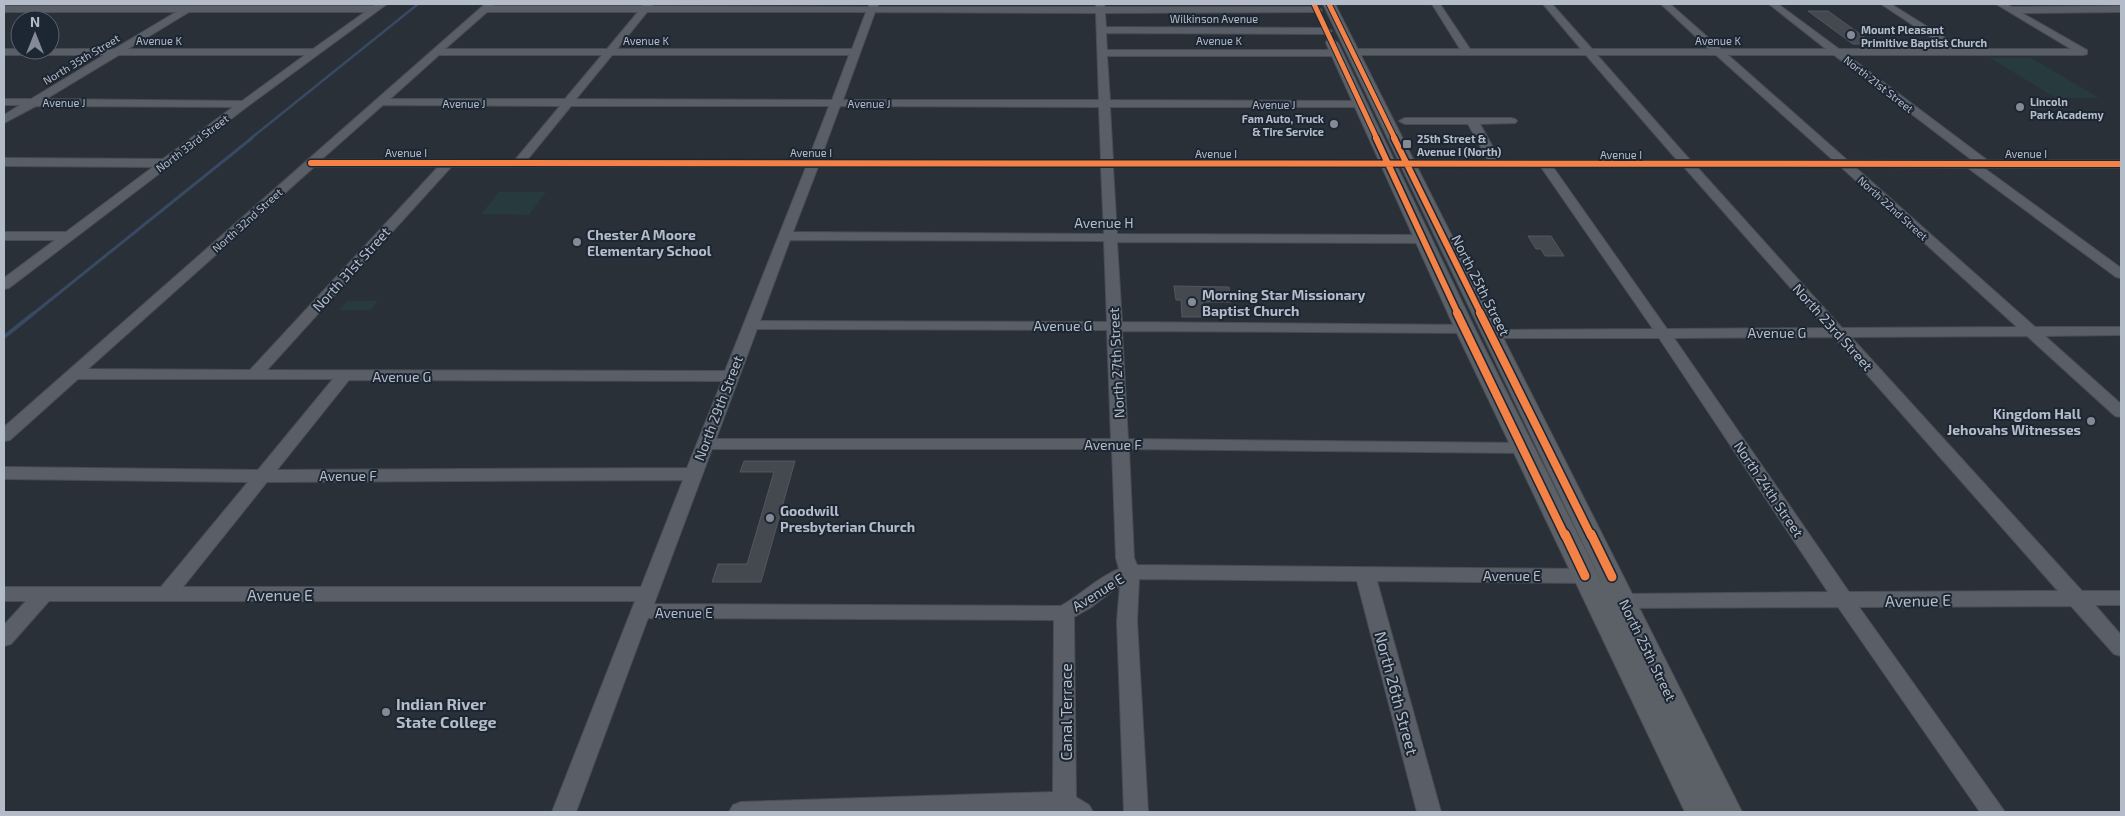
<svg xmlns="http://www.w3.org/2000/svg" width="2125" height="816" viewBox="0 0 2125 816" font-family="'Exo 2',sans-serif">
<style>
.green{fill:#273a3e}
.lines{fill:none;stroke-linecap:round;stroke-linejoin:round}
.stream-far2{stroke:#384963;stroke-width:2.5}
.stream-far1{stroke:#384963;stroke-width:3}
.stream{stroke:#384963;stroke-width:4}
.building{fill:#444950;stroke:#52575f}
.minor-casing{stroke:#484c53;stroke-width:2}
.major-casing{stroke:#484c55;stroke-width:2}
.minor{fill:#5a5e66;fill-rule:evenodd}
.major{fill:#5c6168;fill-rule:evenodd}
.cycleway-far3-casing{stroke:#1d2633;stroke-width:7}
.cycleway-far2-casing{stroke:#1d2633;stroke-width:9}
.cycleway-far1-casing{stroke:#1d2633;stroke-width:11}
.cycleway-casing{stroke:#1d2633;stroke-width:12}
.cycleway-far3{stroke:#f48246;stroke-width:5}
.cycleway-far2{stroke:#f48246;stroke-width:6}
.cycleway-far1{stroke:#f48246;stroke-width:8}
.cycleway{stroke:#f48246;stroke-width:9}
.poi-dot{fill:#848b96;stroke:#1d2633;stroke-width:2}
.labels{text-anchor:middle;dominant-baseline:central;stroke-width:4;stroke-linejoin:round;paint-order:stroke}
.far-street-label{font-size:11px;fill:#b4bcc9;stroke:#1d2633}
.far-poi-label{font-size:11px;font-weight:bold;fill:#b4bcc9;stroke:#1d2633;text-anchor:start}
.street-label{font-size:14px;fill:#b4bcc9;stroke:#1d2633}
.poi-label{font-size:14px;font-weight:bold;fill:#b4bcc9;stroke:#1d2633;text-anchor:start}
.near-street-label{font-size:16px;fill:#b4bcc9;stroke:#1d2633}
.near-poi-label{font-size:16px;font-weight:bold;fill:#b4bcc9;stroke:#1d2633;text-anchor:start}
</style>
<rect width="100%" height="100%" fill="#2a3038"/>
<!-- green -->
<path class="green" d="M1990,58H2031L2099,98H2056Z
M499,192H546L529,215L481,214Z
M347,301H378L371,310H339Z"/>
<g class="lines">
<!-- stream-far2 -->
<path class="stream-far2" d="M250,139L418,4"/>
<!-- stream-far1 -->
<path class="stream-far1" d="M33,314L252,138"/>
<!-- stream -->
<path class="stream" d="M4,337L34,313"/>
</g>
<!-- building -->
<path class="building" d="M1808,11H1828L1874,44H1853Z
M1528,236H1551L1564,256H1545L1541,249H1536Z
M1174,286L1229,287L1231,302H1202L1204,317H1182L1181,300H1176Z
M744,461H795L761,582H712L718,564H747L774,472H740Z"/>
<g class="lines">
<!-- minor casing -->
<g class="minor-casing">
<path id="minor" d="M376,4H387L248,106L9,288L4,289V278L55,240H4V232H66L153,167L4,166V158L163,159L233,107L36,106L4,123V115L20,105H4V99H31L104,55H4V49H114L176,12H4V6H373ZM189,12H365L313,49H128ZM119,55H305L242,101L46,99Z
M485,4H494L493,6H642L644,4H653L652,6L868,7L870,4H878V7H1096V4H1104L1105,7H1317L1322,10L1320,12L1105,13L1106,27L1327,28L1332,31L1327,34L1106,33L1107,50H1336L1341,53L1336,56H1107L1110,100L1359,101L1364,104L1359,107H1110L1113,160H1488L1468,124H1405L1399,121L1405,118H1511L1515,119L1517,121L1515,123L1480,124L1500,160H1677L1586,55H1352L1347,52L1352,49H1460L1432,4H1440L1470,49H1581L1543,4H1552L1592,49H1709L1661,4H1670L1721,49H1826L1769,4H1778L1839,49H1949L1881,4H1891L1963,49H2071L1996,4H2006L2012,7L2121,6V12L2022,13L2087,50V54L2083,55H1847L1987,160H2121V168H1984L2121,268V278L2116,277L1968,168L1855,167L2035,327H2121V335L2045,336L2121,404V417L2115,416L2027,336L1851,337L2082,591H2121V605H2095L2121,635V656L2114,654L2071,606L1859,607L2005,812H1980L1838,607L1624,608L1617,606L1614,601L1617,596L1624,594L1828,592L1659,338H1492L1487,337L1485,334L1487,331L1492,330L1653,329L1541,167H1113L1117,234L1423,235L1430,239L1423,243L1117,242L1122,322L1465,325L1470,326L1472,329L1470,332L1465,333L1122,331L1128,439L1522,443L1528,444L1530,448L1528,452L1522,453L1129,449L1134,558L1137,565L1585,569L1592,571L1595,576L1592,581L1585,583L1377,581L1441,812H1417L1357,581L1139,579L1137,621L1148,812H1124L1117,621L1120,585L1090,608L1074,617L1076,797L1089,805L1093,812H729L733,805L741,802L1053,792L1054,620L648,618L576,812H552L635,601H49L11,644L4,646V625L26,601H4V587H161L248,482L4,479V467L258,470L333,379H78L10,440L4,441V427ZM487,12H638L607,49H445ZM647,12H866L852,49H617ZM875,12L1096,13L1099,100H843ZM439,55H602L565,99H390ZM612,55H849L832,100L576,99ZM1597,55H1716L1833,160H1690ZM1728,55H1834L1972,160H1847ZM383,105L560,106L515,160L322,159ZM571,106H829L808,160H527ZM840,106L1099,107L1101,160H820ZM314,167H438L250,370L88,369ZM451,167H806L725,371L267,370ZM818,167H1101L1104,234L793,232ZM1553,167H1684L1826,328L1667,329ZM1697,167H1841L2017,327L1842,328ZM790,240L1104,241L1107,322L760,321ZM757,329L1107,330L1111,439H716ZM1834,337L2058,591L1849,592L1674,338ZM349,380L722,381L687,468L277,470ZM712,449H1112L1116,558L1119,569C1098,577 1081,595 1061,606L654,604ZM683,480L641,587H183L267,482Z"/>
</g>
<!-- major casing -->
<g class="major-casing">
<path id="major" d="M1323,4H1335L1742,812H1685L1455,329L1326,43L1327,40L1332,39L1338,43L1475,329L1605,589Z"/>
</g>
<!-- minor -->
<use href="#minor" class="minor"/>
<!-- major -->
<use href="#major" class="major"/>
<!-- cycleway-far3 casing -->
<g class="cycleway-far3-casing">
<path id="cycleway-far3" d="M1314,4L1377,139
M1329,4L1395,139"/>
</g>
<!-- cycleway-far2 casing -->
<g class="cycleway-far2-casing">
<path id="cycleway-far2" d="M1376,138L1458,314
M1394,138L1481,314
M311,163L2121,164"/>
</g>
<!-- cycleway-far1 casing -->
<g class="cycleway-far1-casing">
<path id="cycleway-far1" d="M1457,313L1565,536
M1480,313L1591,536"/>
</g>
<!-- cycleway casing -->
<g class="cycleway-casing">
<path id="cycleway" d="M1565,534L1585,576
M1591,534L1612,577"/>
</g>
<!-- cycleway-far3 -->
<use href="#cycleway-far3" class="cycleway-far3"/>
<!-- cycleway-far2 -->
<use href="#cycleway-far2" class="cycleway-far2"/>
<!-- cycleway-far1 -->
<use href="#cycleway-far1" class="cycleway-far1"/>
<!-- cycleway -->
<use href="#cycleway" class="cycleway"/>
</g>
<!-- markers -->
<g class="poi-dot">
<circle cx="1851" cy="35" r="5"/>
<circle cx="2020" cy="107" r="5"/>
<circle cx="1334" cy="124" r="5"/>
<rect x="1402" y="139" width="10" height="10" rx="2.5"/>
<circle cx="577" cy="242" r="5"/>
<circle cx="1192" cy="302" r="5"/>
<circle cx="2091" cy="421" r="5"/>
<circle cx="770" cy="518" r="5"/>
<circle cx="386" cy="712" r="5"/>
</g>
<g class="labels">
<!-- far-street labels -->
<g class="far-street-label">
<text x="1214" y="18">Wilkinson Avenue</text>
<text x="159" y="40">Avenue K</text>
<text x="646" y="40">Avenue K</text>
<text x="1219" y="40">Avenue K</text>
<text x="1718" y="40">Avenue K</text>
<text transform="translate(81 59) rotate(-31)">North 35th Street</text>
<text transform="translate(1879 84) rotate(38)">North 21st Street</text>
<text x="64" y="102">Avenue J</text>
<text x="464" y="103">Avenue J</text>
<text x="869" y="103">Avenue J</text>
<text x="1274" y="104">Avenue J</text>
<text transform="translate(192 143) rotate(-37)">North 33rd Street</text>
<text x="406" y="152">Avenue I</text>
<text x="811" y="152">Avenue I</text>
<text x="1216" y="153">Avenue I</text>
<text x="2026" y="153">Avenue I</text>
<text x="1621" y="154">Avenue I</text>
<text transform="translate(1893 208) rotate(42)">North 22nd Street</text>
<text transform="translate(247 220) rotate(-42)">North 32nd Street</text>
</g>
<!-- far-poi labels -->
<g class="far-poi-label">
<text x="1861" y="29">Mount Pleasant<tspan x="1861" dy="13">Primitive Baptist Church</tspan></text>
<text x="2030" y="101">Lincoln<tspan x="2030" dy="13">Park Academy</tspan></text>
<text x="1324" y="118" text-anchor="end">Fam Auto, Truck<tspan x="1324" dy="13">&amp; Tire Service</tspan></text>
<text x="1417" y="138">25th Street &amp;<tspan x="1417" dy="13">Avenue I (North)</tspan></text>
</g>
<!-- street labels -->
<g class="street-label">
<text x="1104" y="222">Avenue H</text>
<text transform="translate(351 269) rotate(-48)">North 31st Street</text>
<text transform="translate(1481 285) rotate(63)">North 25th Street</text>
<text x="1063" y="325">Avenue G</text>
<text transform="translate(1833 327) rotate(48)">North 23rd Street</text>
<text x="1777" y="332">Avenue G</text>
<text transform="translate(1116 363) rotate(-93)">North 27th Street</text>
<text x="402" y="376">Avenue G</text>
<text transform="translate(718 408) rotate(-69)">North 29th Street</text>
<text x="1113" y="444">Avenue F</text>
<text x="348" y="475">Avenue F</text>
<text transform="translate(1769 489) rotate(56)">North 24th Street</text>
<text x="1512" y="575">Avenue E</text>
<text transform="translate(1098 592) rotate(-32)">Avenue E</text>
<text x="684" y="612">Avenue E</text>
<text transform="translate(1648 650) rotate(64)">North 25th Street</text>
</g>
<!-- poi labels -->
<g class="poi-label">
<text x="587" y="234">Chester A Moore<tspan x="587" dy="16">Elementary School</tspan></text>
<text x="1202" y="294">Morning Star Missionary<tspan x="1202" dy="16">Baptist Church</tspan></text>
<text x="2081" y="413" text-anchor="end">Kingdom Hall<tspan x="2081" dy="16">Jehovahs Witnesses</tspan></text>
<text x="780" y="510">Goodwill<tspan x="780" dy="16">Presbyterian Church</tspan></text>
</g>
<!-- near-street labels -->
<g class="near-street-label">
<text x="280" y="594">Avenue E</text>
<text transform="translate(1918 600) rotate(-1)">Avenue E</text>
<text transform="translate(1397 693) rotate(75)">North 26th Street</text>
<text transform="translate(1065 712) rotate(-90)">Canal Terrace</text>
</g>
<!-- near-poi labels -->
<g class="near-poi-label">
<text x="396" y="703">Indian River<tspan x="396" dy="18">State College</tspan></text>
</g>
</g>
<!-- border -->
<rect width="2125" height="816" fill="none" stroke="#b4bcc9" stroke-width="10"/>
<!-- north arrow -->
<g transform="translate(35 35)"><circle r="24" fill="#1d2633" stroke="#59626f"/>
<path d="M0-4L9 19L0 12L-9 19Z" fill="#848b96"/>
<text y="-8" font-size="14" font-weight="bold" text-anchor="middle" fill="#b4bcc9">N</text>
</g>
</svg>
